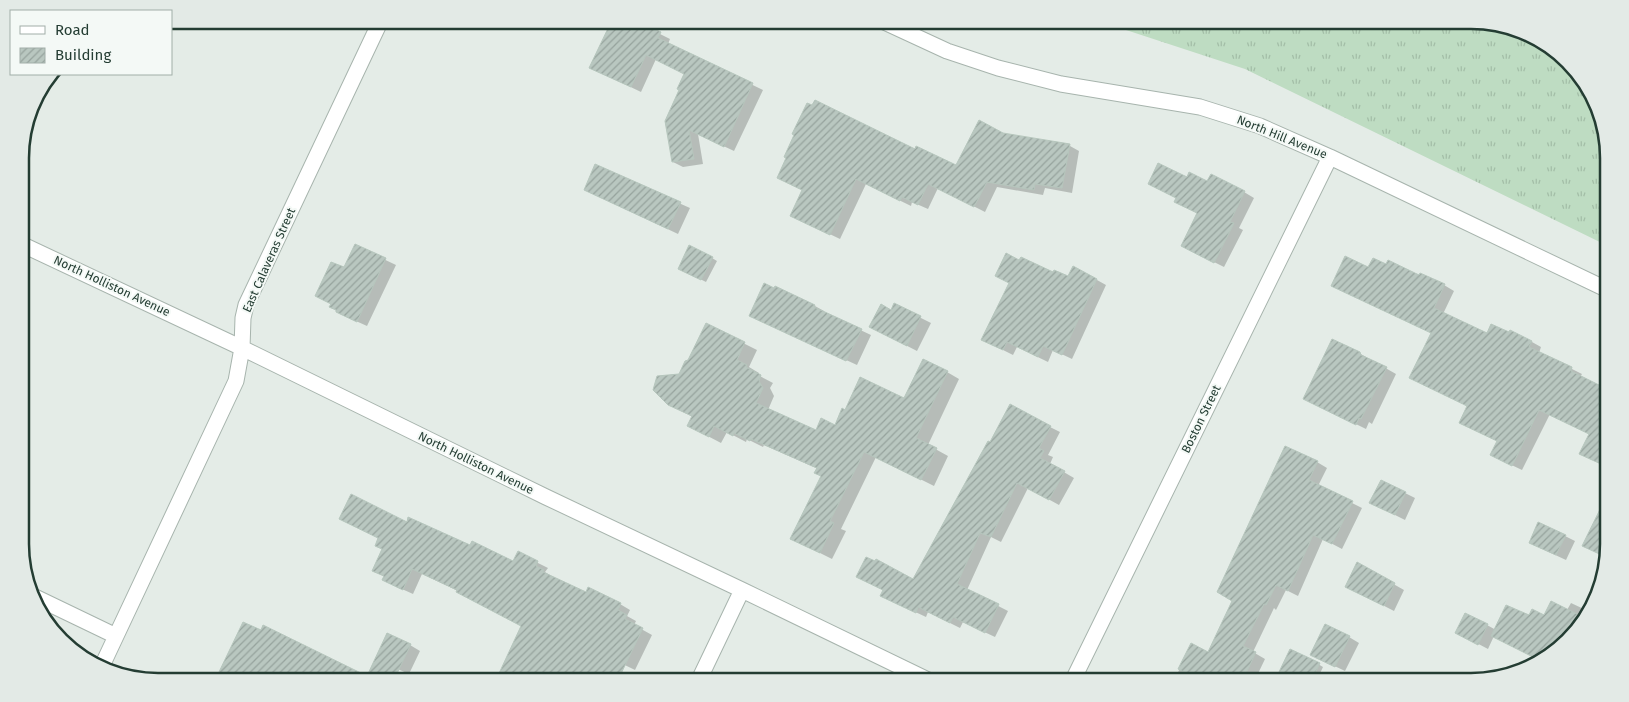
<svg xmlns="http://www.w3.org/2000/svg" width="1629" height="702" viewBox="0 0 1629 702" font-family="'Fira Sans',sans-serif">
<style>
.grass{fill:url(#grass-tufts)}
.shadow{fill:#0003}
.building{fill:url(#building-hatch);stroke:#b6c6bd}
.lines{fill:none;stroke-linecap:round;stroke-linejoin:round}
.minor-casing{stroke:#a7b4ad;stroke-width:17}
.minor{stroke:#fff;stroke-width:15}
.labels{text-anchor:middle;dominant-baseline:central;stroke-width:4;stroke-linejoin:round;paint-order:stroke}
.street-label{font-size:12px;fill:#243d33;stroke:#f4f9f6}
.rim{fill:none;stroke:#243d33;stroke-width:2.5}
</style>
<defs>
<pattern id="grass-tufts" width="24" height="20" patternUnits="userSpaceOnUse" patternTransform="scale(1.25)"><rect width="24" height="20" fill="#bedcc2"/><path d="M3 7l-1-3M5 7V3M7 7l1-3M15 17l-1-3M17 17v-4M19 17l1-3" fill="none" stroke="#a3bea7"/></pattern>
<pattern id="building-hatch" width="6" height="6" patternUnits="userSpaceOnUse" patternTransform="scale(1.25)"><rect width="6" height="6" fill="#b9c7c0"/><path d="M-1 1l2-2M0 6l6-6M5 7l2-2" fill="none" stroke="#96a39d"/></pattern>
</defs>
<rect width="100%" height="100%" fill="#e4ece7"/>
<!-- grass -->
<path class="grass" d="M1042,20H1471L1524,30L1580,74L1608,139V246L1245,69L1126,30Z"/>
<!-- shadow -->
<path class="shadow" d="M613,20H657L652,30L670,39L668,44L763,90L734,151L698,134L703,164L683,167L673,162L681,89L685,74L656,59L641,92L591,68Z
M1003,134L1070,146L1079,151L1072,193L1045,188L1043,195L997,187L985,212L938,188L928,209L912,202L911,206L866,184L840,239L792,216L804,190L915,150L957,167Z
M596,166L690,208L678,234L585,190Z
M1187,178L1244,192L1254,198L1239,228L1243,230L1224,267L1192,251L1199,214L1177,198L1149,184Z
M356,246L396,265L367,326L347,317L332,304L316,296L345,269Z
M712,258L717,261L706,282L684,271Z
M1020,261L1054,274L1068,278L1097,280L1106,285L1072,359L1053,350L1048,362L1017,347L1013,355L993,345Z
M1369,269L1420,277L1444,285L1454,291L1443,314L1487,335L1532,342L1541,347L1539,353L1572,369L1582,374L1580,377L1609,391V467L1591,459V434L1550,414L1522,470L1501,460L1498,441L1468,406L1432,334Z
M776,287L815,306L824,311V313L871,335L857,365L750,316Z
M895,305L931,323L917,351L880,332Z
M707,325L757,350L749,367L759,373L758,375L773,383L770,388L774,396L768,410L816,431L836,427L845,411L904,400L947,372L959,379L928,445L948,456L934,486L876,457L841,529L846,531L832,559L804,545L822,476L818,469L764,445L763,447L747,439L746,442L727,432L721,443L700,432L693,417L681,411L680,375L689,361Z
M1359,353L1396,374L1372,424L1369,422L1366,429L1315,404Z
M1050,427L1060,432L1048,455L1053,457L1050,464L1074,478L1059,505L1028,488L1001,542L991,537L967,590L1008,611L995,637L963,622L960,628L928,612L926,617L892,601L914,580L991,444Z
M1317,462L1327,468L1318,486L1362,508L1342,549L1323,539L1298,596L1286,590L1276,610L1274,608L1253,652L1265,659L1254,682H1173L1192,645L1209,653Z
M1381,481L1415,498L1405,520L1381,508Z
M407,523L514,562L518,553L548,568L545,572L553,577L587,594L620,604L630,610L627,616L636,621L634,625L652,635L635,670L602,654L522,626L458,591L422,574L413,594L393,585L385,577L374,571Z
M1565,536L1575,541L1566,560L1540,548Z
M1358,564L1404,590L1394,611L1357,592Z
M1571,603L1588,611L1555,654L1494,636L1488,649L1467,638L1487,625L1496,630L1529,617H1545L1567,610Z
M1349,637L1359,643L1345,671L1322,660Z
M410,645L420,651L409,674L386,664Z
M1313,661L1323,667L1316,682H1300Z
M220,672L357,674L353,682H240Z"/>
<!-- building -->
<path class="building" d="M612,20H635L661,32L658,38L753,83L724,147L689,130L694,159L672,162L665,121L679,90L677,89L684,74L646,55L631,87L589,68Z
M815,100L915,149L916,146L956,165L979,120L1003,133L1070,144L1062,188L1035,184L1034,190L987,182L974,207L928,184L918,205L902,197L900,201L856,179L830,235L790,216L802,190L777,178L786,158L784,157L794,135L792,134L807,103L812,105Z
M1158,163L1187,177L1189,172L1207,181L1211,174L1245,191L1230,222L1234,223L1214,263L1181,246L1197,213L1174,202L1176,198L1148,184Z
M595,164L681,202L668,229L584,190Z
M355,244L386,258L357,322L336,312V310L329,307L331,304L315,296L331,262L344,267Z
M689,245L713,257L701,280L678,269Z
M1006,253L1019,260L1021,257L1053,272L1054,270L1068,276L1073,266L1097,279L1062,355L1043,346L1038,357L1007,342L1003,350L981,340L1009,283L995,276Z
M1345,256L1368,267L1373,258L1386,264L1388,260L1419,275L1420,273L1445,284L1434,308L1487,333L1491,324L1509,332L1510,330L1532,341L1529,347L1572,367L1571,371L1609,390V464L1602,461L1601,464L1579,454L1589,434L1539,410L1512,466L1490,455L1497,441L1459,423L1467,406L1409,378L1431,333L1331,286Z
M764,283L774,288L775,286L815,305L814,307L862,329L846,361L749,316Z
M894,303L921,316L907,346L869,327L881,304L891,310Z
M706,323L745,342L737,360L747,365L746,367L761,375L759,381L763,388L756,403L816,430L821,418L835,425L842,408L845,410L860,377L904,398L923,359L948,371L916,438L937,448L921,480L864,452L830,521L834,523L820,553L790,539L821,476L814,473L817,468L751,439L750,441L734,433L733,436L714,426L709,437L687,426L692,416L668,405L653,390L657,376L679,374L685,361L688,360Z
M1332,339L1360,352L1361,355L1387,367L1361,419L1359,418L1356,425L1303,399Z
M1010,404L1051,426L1039,448L1044,451L1040,458L1065,471L1049,500L1017,483L991,537L980,533L957,584L999,604L985,633L953,617L950,623L918,607L916,613L880,596L883,590L856,577L866,557L875,561L876,559L913,579L988,441L990,442Z
M1285,446L1318,461L1309,480L1353,501L1332,544L1313,535L1288,591L1276,585L1266,605L1264,604L1243,646L1256,652L1242,682H1204L1178,669L1191,643L1208,652L1232,601L1217,592Z
M1381,480L1406,492L1395,515L1369,503Z
M1609,491V545L1606,557L1582,546Z
M351,494L407,522L408,517L470,545L472,541L513,561L518,551L538,561L536,566L544,570L543,572L586,592L588,587L621,603L618,610L627,615L625,619L643,628L617,682H495L521,626L456,592L457,590L412,569L403,590L382,580L384,576L372,571L382,549L375,546L378,538L339,519Z
M1538,522L1566,535L1556,555L1529,543Z
M1357,562L1395,583L1384,606L1345,587Z
M1551,601L1583,617L1555,654L1539,660L1491,636L1506,605L1529,615L1532,609L1544,615Z
M1465,613L1488,624L1478,645L1455,633Z
M243,622L261,630L263,625L367,676L387,633L411,644L393,682H304L284,673L280,682H240L219,672Z
M1325,624L1350,636L1335,667L1310,655Z
M1290,649L1320,663L1311,682H1299L1279,672Z"/>
<g class="lines">
<!-- minor casing -->
<g class="minor-casing">
<path id="minor" d="M880,20L947,51L998,68L1061,84L1200,107L1260,126L1330,157L1608,290
M21,244L242,348L546,497L742,590L932,682
M35,597L116,636
M101,668L236,381L242,348L243,318L246,305L381,20
M698,682L742,590
M1072,682L1330,157"/>
</g>
<!-- minor -->
<use href="#minor" class="minor"/>
</g>
<g class="labels">
<!-- street labels -->
<g class="street-label">
<text transform="translate(1282 137) rotate(22)">North Hill Avenue</text>
<text transform="translate(269 260) rotate(-66)">East Calaveras Street</text>
<text transform="translate(112 286) rotate(25)">North Holliston Avenue</text>
<text transform="translate(1201 419) rotate(-64)">Boston Street</text>
<text transform="translate(476 463) rotate(26)">North Holliston Avenue</text>
</g>
</g>
<!-- crop -->
<path d="M0 0H1629V702H0ZM158 29H1471A129 129 0 0 1 1600 158V544A129 129 0 0 1 1471 673H158A129 129 0 0 1 29 544V158A129 129 0 0 1 158 29Z" fill="#e3eae6" fill-rule="evenodd"/>
<path class="rim" d="M158 29H1471A129 129 0 0 1 1600 158V544A129 129 0 0 1 1471 673H158A129 129 0 0 1 29 544V158A129 129 0 0 1 158 29Z"/>
<!-- legend -->
<rect x="10" y="10" width="162" height="65" fill="#f4f9f6" stroke="#a1aea8"/>
<rect x="20" y="26" width="25" height="8" fill="#ffffff" stroke="#a1aea8"/>
<text x="55" y="35" font-size="15" fill="#243d33">Road</text>
<rect x="20" y="48" width="25" height="15" fill="url(#building-hatch)" stroke="#a1aea8"/>
<text x="55" y="60" font-size="15" fill="#243d33">Building</text>
</svg>
